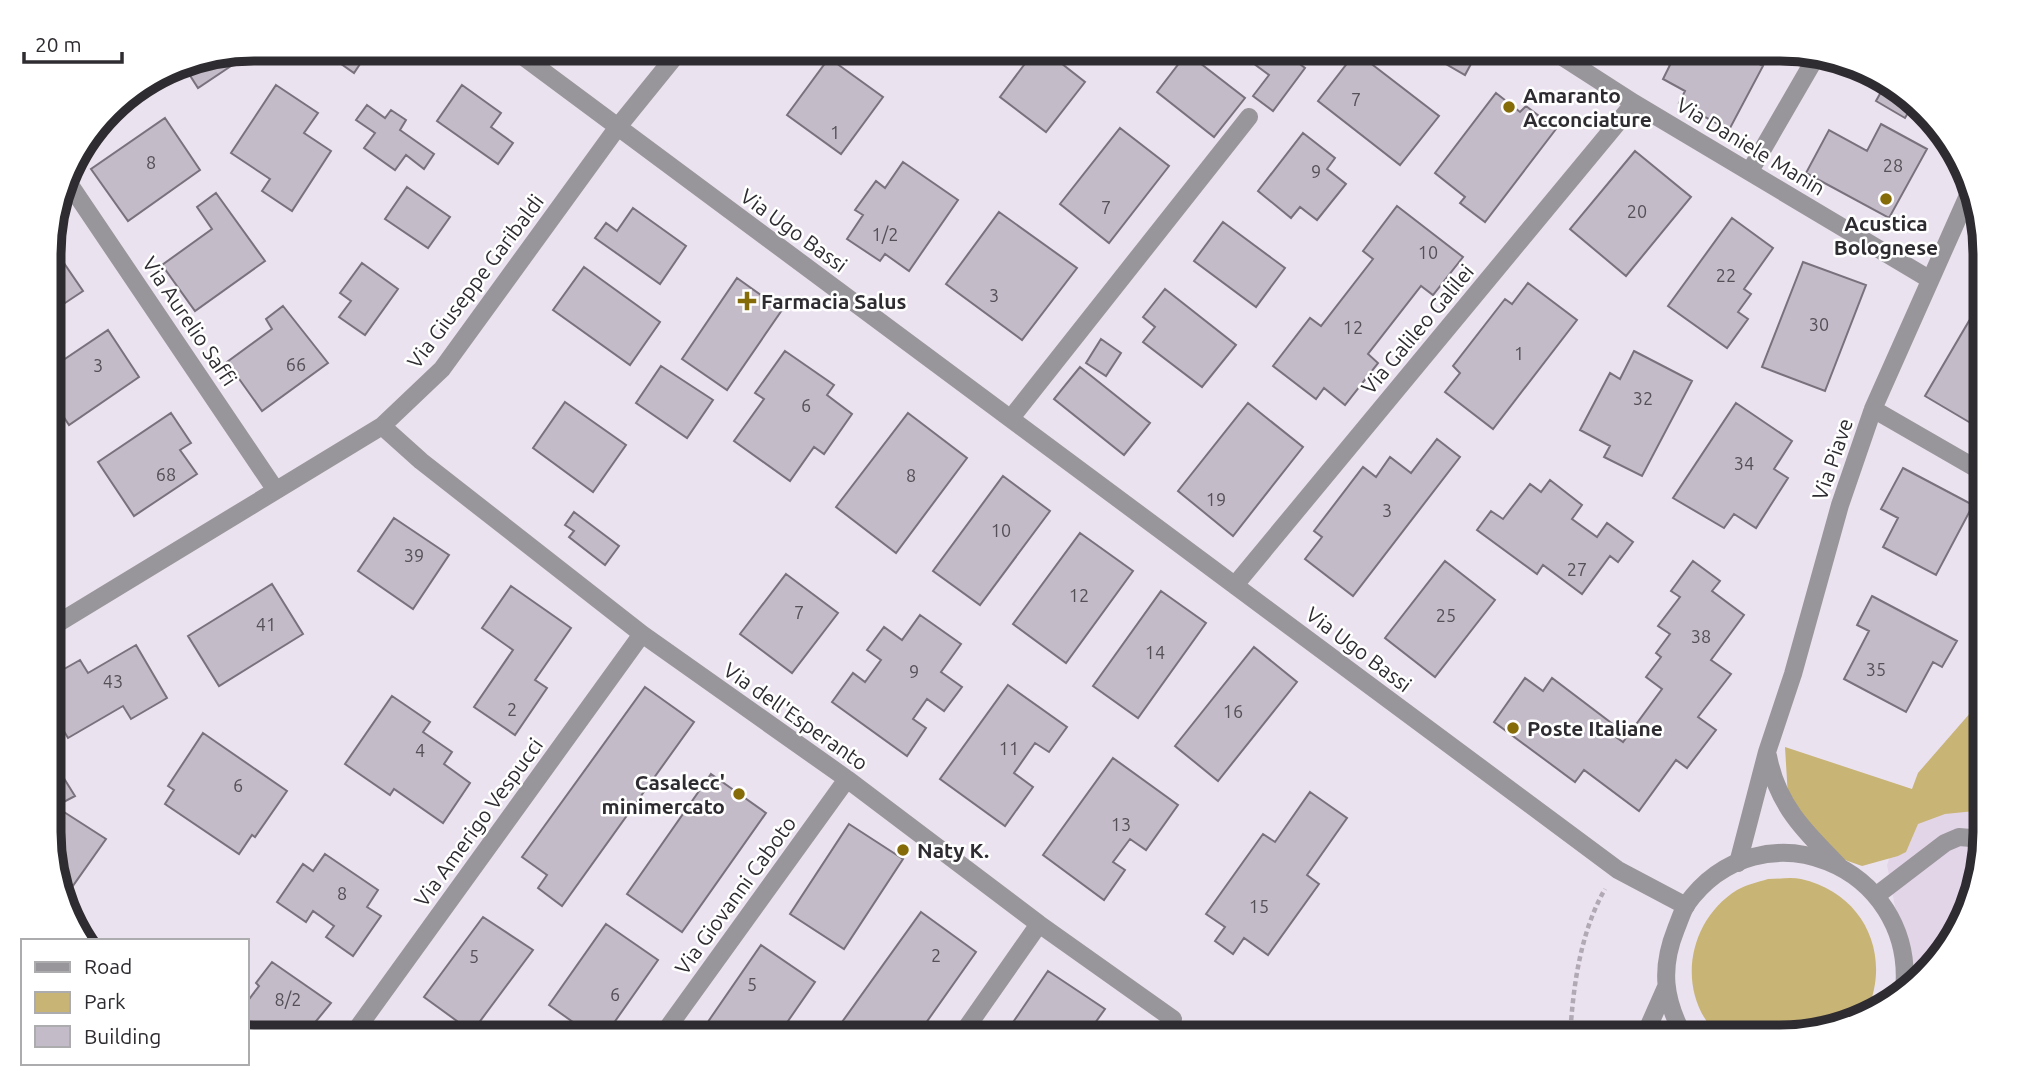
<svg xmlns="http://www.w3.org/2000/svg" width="2034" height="1086" viewBox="0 0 2034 1086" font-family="Ubuntu,sans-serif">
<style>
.built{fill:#e3d5e8}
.green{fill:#c8b475}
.building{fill:#c4bbc8;stroke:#79727d;stroke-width:2}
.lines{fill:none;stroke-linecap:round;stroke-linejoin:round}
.path{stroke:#b1a9b4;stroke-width:4.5;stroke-dasharray:5 3.5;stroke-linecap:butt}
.minor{stroke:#99969b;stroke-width:18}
.tertiary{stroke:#99969b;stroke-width:18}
.poi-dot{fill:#856c09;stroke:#fff;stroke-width:2.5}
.labels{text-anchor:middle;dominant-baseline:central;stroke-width:5;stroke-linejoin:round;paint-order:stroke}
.number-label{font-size:18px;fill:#545057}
.poi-label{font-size:21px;font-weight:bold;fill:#2f2c31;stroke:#fff;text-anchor:start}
.street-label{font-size:21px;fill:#2f2c31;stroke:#fff}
.rim{fill:none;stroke:#2f2c31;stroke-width:9}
</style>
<rect width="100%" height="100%" fill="#ebe2ef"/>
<!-- built -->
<path class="built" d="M1985,696V832L1964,923L1910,985L1887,865L1918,773Z"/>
<!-- green -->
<path class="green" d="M1985,696V810L1945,814L1918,824L1906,852L1898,856L1862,866L1842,859L1811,831L1788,797L1785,747L1912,789L1918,773Z
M1768,879C1779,879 1791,877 1801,879C1864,893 1892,955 1867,1011L1793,1037H1720C1675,995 1686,922 1737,890C1746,885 1758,882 1768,879Z"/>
<!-- building -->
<path class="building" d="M320,49H370L354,73Z
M1036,49H1043L1085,82L1046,132L1000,97Z
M1234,49H1280L1305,68L1273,111L1253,96L1269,75Z
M1420,49H1479L1465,75Z
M1602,49H1635L1629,62Z
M1648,49H1732L1763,66L1729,130L1679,103L1685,91L1663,79L1670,65L1646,53Z
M1356,52L1439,116L1400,165L1318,101Z
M1187,53L1245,98L1214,137L1157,92Z
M228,54L234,64L198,88L182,63Z
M829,58L883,97L841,154L787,115Z
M1886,83L1912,106L1905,118L1876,101Z
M276,85L318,113L304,133L331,151L292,211L262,191L270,179L231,153Z
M462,85L501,113L491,127L513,143L498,164L437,121Z
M1496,93L1520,112L1526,106L1556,129L1485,222L1460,203L1465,197L1435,173Z
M367,105L385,118L391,110L406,120L400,130L434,154L424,169L406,155L395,170L364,148L375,133L356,120Z
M165,118L200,170L128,221L91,169Z
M1881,124L1927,149L1889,218L1806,173L1829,130L1867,151Z
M1120,128L1169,166L1109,243L1060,204Z
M1303,133L1335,158L1327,169L1346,184L1317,220L1300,207L1291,218L1258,191Z
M1635,151L1691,197L1626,276L1570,229Z
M903,162L958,200L909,271L885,254L880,261L847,239L863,215L855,210L876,181L885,188Z
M407,187L450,217L428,248L385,219Z
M216,193L265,261L195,311L162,265L212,229L197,207Z
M1397,206L1463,257L1433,295L1421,286L1368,354L1378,363L1345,405L1324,388L1316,399L1273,366L1310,318L1321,326L1373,259L1363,251Z
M633,208L686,246L660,284L595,238L606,223L617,231Z
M999,212L1077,268L1022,340L946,284Z
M1732,218L1773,248L1744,289L1751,294L1738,312L1748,319L1727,348L1668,306Z
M1223,222L1285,268L1256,307L1194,261Z
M55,250L83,291L50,313V254Z
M1803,262L1866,285L1825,391L1762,367Z
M362,263L398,289L365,335L339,317L351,301L340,293Z
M584,267L660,322L630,365L553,310Z
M1983,274V293L1976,288Z
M737,278L782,310L727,390L682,359Z
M1528,283L1577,320L1493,429L1445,392L1460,373L1453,366L1505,299L1512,304Z
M1165,289L1236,345L1202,387L1143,342L1155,327L1143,317Z
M283,306L328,363L262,411L227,362L272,329L266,319Z
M1969,321L1984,330V408L1974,425L1925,396Z
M108,330L139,377L69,425L50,396V369Z
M1101,339L1121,353L1106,376L1086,363Z
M785,351L834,385L827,395L852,414L824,454L814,447L790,481L734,441L764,399L755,393Z
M1634,351L1692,381L1642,476L1604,457L1610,446L1580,430L1610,373L1620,379Z
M661,366L713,400L687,438L636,403Z
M1080,367L1150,423L1124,455L1054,399Z
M565,402L626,445L593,492L533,448Z
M1248,403L1303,447L1233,536L1178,491Z
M1736,403L1792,441L1774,469L1788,478L1756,528L1734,514L1724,528L1673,498Z
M171,413L191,443L180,450L197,474L134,516L98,462Z
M908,413L967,458L896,553L836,507Z
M1437,439L1460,457L1353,596L1305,559L1322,537L1314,531L1363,467L1376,477L1390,457L1411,473Z
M1903,468L1973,505L1936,575L1883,547L1898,518L1881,509Z
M50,471L63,493L50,501Z
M1003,476L1050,511L980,605L933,571Z
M1550,480L1582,505L1572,519L1597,537L1607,523L1633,542L1618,562L1610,556L1582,594L1543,565L1537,574L1477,530L1491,511L1503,519L1530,484L1541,492Z
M574,512L619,546L605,565L569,537L574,531L565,525Z
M394,518L449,555L413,609L358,571Z
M1080,533L1133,571L1066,663L1013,624Z
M1445,561L1495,600L1435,677L1385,638Z
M1693,561L1720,581L1712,591L1744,615L1711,660L1731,674L1698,717L1716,730L1687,768L1676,760L1639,811L1584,770L1575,782L1494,722L1525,678L1543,691L1552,678L1614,725L1609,732L1623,742L1662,689L1646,677L1661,657L1656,653L1670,634L1658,626L1680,597L1671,591Z
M1984,570V595L1973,589Z
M786,574L838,613L792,673L740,634Z
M272,584L303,634L219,686L188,636Z
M511,586L571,628L535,680L547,688L515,735L474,707L513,650L482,628Z
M1161,591L1206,623L1138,718L1093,686Z
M1872,596L1957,641L1942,667L1933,662L1906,712L1844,679L1869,631L1857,625Z
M920,615L961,644L941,672L962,687L944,711L927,699L913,719L926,728L907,756L832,702L853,673L865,682L881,660L867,650L884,627L902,640Z
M136,645L167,698L131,719L123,706L68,738L50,708V677L80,660L88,673Z
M1254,647L1297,682L1218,781L1175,746Z
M1008,685L1067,727L1049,752L1035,743L1014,773L1033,787L1005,826L940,779Z
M645,687L694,722L562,906L538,888L547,875L522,857Z
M392,696L430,722L423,732L452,752L444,764L470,783L443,823L394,789L390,795L345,764Z
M203,733L287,791L255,837L252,835L239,854L165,804L174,790L168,786Z
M1113,758L1178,805L1146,850L1130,839L1113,862L1125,870L1104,900L1043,855Z
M711,774L766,813L682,932L627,894Z
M65,780L75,796L60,804L51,789Z
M1310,792L1347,818L1307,875L1319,884L1268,955L1244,938L1233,954L1215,941L1225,927L1206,914L1263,834L1275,842Z
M64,812L106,839L65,897L51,859V833Z
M849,824L903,859L844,949L790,914Z
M325,854L378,890L367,907L381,916L353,956L326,937L334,926L313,911L306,922L277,902L303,864L313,871Z
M921,912L976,952L916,1037H834L832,1036Z
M483,917L533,950L472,1032L424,997Z
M606,924L658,960L604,1037H594L549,1005Z
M761,945L815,982L777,1037H713L703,1029Z
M272,962L331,1003L303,1037L247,1035V1002L259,986L256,983Z
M1048,971L1105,1009L1085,1037H1003Z
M400,1029L411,1037H394Z"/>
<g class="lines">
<!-- path -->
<path class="path" d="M1570,1037C1573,987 1580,933 1605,889"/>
<!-- minor -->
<path class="minor" d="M513,49L1618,870L1686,906
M1550,49L1634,103L1929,279
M1750,171L1816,57
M66,179L275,489
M1873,409L1984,473
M1011,418L1249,117
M382,426L421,461L642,634L847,779L1039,924L1173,1019L1160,1037
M1235,585L1634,103
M50,628L382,426L442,369L617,128L681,49
M1768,756C1777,804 1804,831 1838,865
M1738,863L1767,752L1793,674L1840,505L1873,409L1970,191
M1877,895L1945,843L1959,837L1983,839
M351,1037L642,634
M661,1037L847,779
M960,1037L1039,924"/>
<!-- tertiary -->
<path class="tertiary" d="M1644,1037L1666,987
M1684,1037C1664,999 1660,969 1676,929C1679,922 1682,912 1686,905C1760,801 1917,865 1904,991"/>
</g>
<!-- markers -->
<g class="poi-dot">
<circle cx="1509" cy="107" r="7"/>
<circle cx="1886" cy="199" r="7"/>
<path d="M743.5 290.5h7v7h7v7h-7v7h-7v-7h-7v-7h7z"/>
<circle cx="1513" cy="728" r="7"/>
<circle cx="739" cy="794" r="7"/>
<circle cx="903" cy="850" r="7"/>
</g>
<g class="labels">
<!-- number labels -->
<g class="number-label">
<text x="1356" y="99">7</text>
<text x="835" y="132">1</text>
<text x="151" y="162">8</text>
<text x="1893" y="165">28</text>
<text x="1316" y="171">9</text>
<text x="1106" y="207">7</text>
<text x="1637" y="211">20</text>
<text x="885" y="234">1/2</text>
<text x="1428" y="252">10</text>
<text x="1726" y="275">22</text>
<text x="994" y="295">3</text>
<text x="1819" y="324">30</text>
<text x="1353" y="327">12</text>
<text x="1519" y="353">1</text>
<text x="296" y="364">66</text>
<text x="98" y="365">3</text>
<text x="1643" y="398">32</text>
<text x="806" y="405">6</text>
<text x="1744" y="463">34</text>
<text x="166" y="474">68</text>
<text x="911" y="475">8</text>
<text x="1216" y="499">19</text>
<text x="1387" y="510">3</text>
<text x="1001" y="530">10</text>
<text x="414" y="555">39</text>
<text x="1577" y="569">27</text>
<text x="1079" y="595">12</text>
<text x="799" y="612">7</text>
<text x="1446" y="615">25</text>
<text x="266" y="624">41</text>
<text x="1701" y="636">38</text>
<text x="1155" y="652">14</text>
<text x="1876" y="669">35</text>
<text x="914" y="671">9</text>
<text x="113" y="681">43</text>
<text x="512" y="709">2</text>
<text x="1233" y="711">16</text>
<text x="1009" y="748">11</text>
<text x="420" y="750">4</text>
<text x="238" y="785">6</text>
<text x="1121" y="824">13</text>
<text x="342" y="893">8</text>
<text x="1259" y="906">15</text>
<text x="936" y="955">2</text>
<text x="474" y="956">5</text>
<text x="752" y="984">5</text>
<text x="615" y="994">6</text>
<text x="288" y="999">8/2</text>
</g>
<!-- poi labels -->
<g class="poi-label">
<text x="1523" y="95">Amaranto<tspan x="1523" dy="24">Acconciature</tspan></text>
<text x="1886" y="223" text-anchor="middle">Acustica<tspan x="1886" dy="24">Bolognese</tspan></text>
<text x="761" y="301">Farmacia Salus</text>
<text x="1527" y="728">Poste Italiane</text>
<text x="725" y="782" text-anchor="end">Casalecc'<tspan x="725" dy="24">minimercato</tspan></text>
<text x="917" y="850">Naty K.</text>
</g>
<!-- street labels -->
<g class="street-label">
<text transform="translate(1751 146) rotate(31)">Via Daniele Manin</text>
<text transform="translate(794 230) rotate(36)">Via Ugo Bassi</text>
<text transform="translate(475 281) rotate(-53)">Via Giuseppe Garibaldi</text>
<text transform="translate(190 321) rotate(56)">Via Aurelio Saffi</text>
<text transform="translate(1417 329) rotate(-50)">Via Galileo Galilei</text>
<text transform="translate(1832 459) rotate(-71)">Via Piave</text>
<text transform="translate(1359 649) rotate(37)">Via Ugo Bassi</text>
<text transform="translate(796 716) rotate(35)">Via dell'Esperanto</text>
<text transform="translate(478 822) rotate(-54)">Via Amerigo Vespucci</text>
<text transform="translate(735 895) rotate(-54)">Via Giovanni Caboto</text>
</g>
</g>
<!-- crop -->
<path d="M0 0H2034V1086H0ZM254 61H1780A193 193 0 0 1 1973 254V832A193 193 0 0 1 1780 1025H254A193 193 0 0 1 61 832V254A193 193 0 0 1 254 61Z" fill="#fff" fill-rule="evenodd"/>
<path class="rim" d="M254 61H1780A193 193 0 0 1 1973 254V832A193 193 0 0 1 1780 1025H254A193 193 0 0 1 61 832V254A193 193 0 0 1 254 61Z"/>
<!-- legend -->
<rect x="21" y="939" width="228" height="126" fill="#ffffff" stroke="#acabad" stroke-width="2"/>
<rect x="35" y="962" width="35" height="10" fill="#99969b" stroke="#acabad" stroke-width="2"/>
<text x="84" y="974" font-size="21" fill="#2f2c31">Road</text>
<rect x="35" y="992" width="35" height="21" fill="#c8b475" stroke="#acabad" stroke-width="2"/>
<text x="84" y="1009" font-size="21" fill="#2f2c31">Park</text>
<rect x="35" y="1026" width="35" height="21" fill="#c4bbc8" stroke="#acabad" stroke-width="2"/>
<text x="84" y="1044" font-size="21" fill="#2f2c31">Building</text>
<!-- scale -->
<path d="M24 52v10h98v-10" fill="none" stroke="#2f2c31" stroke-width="3.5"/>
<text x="35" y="52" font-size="21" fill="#2f2c31" stroke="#ffffff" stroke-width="5" paint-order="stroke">20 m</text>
</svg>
